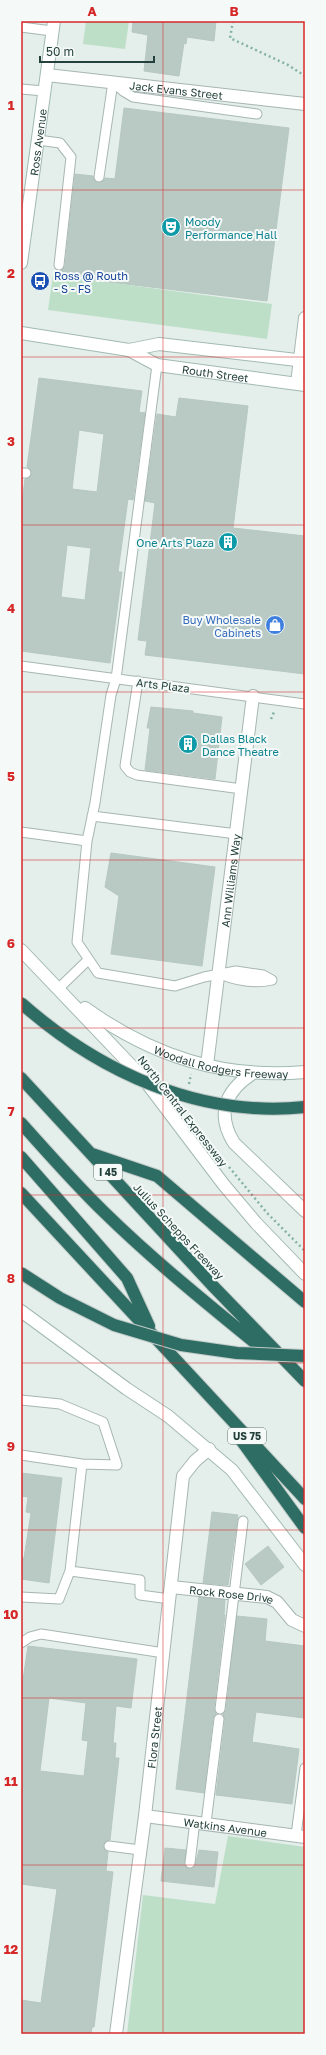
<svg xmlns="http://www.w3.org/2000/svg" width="326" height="2055" viewBox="0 0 326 2055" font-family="'Golos Text',sans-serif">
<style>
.green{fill:#bddfc8}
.building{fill:#b9c9c3;stroke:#b6c8c1;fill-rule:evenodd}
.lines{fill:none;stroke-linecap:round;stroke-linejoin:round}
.lane-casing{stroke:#a6b6b2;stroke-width:11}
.street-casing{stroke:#a6b6b2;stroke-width:14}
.secondary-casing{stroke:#a2bab3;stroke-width:14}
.highway-casing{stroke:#c1cac8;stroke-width:14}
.path{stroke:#84b2a5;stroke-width:2.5;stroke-dasharray:2 3;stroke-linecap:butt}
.lane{stroke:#fff;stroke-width:9}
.street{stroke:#fff;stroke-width:12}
.secondary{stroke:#fff;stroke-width:12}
.highway{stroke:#2e6d63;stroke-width:12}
.highway-bridge-casing{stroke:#c1cac8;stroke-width:14;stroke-linecap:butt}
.highway-bridge{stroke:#2e6d63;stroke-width:12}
.grid{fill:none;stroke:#d62828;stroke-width:1;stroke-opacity:0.55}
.labels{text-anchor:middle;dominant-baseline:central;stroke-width:4;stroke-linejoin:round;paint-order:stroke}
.shield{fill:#f5faf8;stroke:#627873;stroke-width:1}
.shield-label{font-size:10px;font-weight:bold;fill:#23403a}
.street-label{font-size:11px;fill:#23403a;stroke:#f5faf8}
.culture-label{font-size:11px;fill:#0d838f;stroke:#f5faf8;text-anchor:start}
.transit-label{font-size:11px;fill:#164399;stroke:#f5faf8;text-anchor:start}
.shop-label{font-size:11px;fill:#366cbe;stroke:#f5faf8;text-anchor:end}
.neatline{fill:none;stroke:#d62828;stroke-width:1.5}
.grid-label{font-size:13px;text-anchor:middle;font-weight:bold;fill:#d62828}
</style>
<rect width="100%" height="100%" fill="#e4eeea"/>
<!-- green -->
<path class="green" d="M86,21H129L125,49L83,44Z
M53,275L272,304L267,339L48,310Z
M228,1836L305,1847V2034H127L143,1895L215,1904Z"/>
<!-- building -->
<path class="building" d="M133,21H216L214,41L187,37L186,44L184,43L179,76L144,71L148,35L132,32Z
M124,108L289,128L267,301L59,276V271L65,266L75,174L93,176L95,181L99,183L103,181L105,178L115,179Z
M39,378L142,391L139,412L145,413L133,500L128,499L118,572H122L110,663L21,651V511L25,479L29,478L32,473L31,470L27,467ZM79,430L104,434L97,492L72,489ZM67,545L91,548L85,600L61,597Z
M179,398L248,406L233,528L305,536V674L145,655L147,641L138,640L155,503L145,501L157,414L176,417Z
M151,707L193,711V713L222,717L215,779L145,770L150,728H147Z
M111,853L215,867L202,966L111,954L119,896L105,887Z
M21,1473L62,1478L49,1583L21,1579V1558H24L31,1513L26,1512L28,1497L21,1496Z
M212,1512L238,1515L228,1585L203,1583Z
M268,1546L284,1567L261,1585L245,1564Z
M199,1597L225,1600L224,1615H225L214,1708L216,1714L213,1718L204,1793L176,1789Z
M237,1616L267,1619L265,1641L305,1646L304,1718L256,1712L252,1742L299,1749L292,1804L216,1795L225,1720L223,1714L226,1710Z
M28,1646L137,1659L131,1708L116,1706L113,1743H116L115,1758H119L110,1840L105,1842L103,1846L105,1850L108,1852L106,1871L113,1872L94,2027H92L91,2034H21V2000L41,2003L57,1889L21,1884V1693ZM49,1698L86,1703L82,1740L88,1741L84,1776L40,1771Z
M165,1848L186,1850L184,1865L190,1869L195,1866L199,1850L218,1852L214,1887L161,1881Z"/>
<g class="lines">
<!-- lane casing -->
<g class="lane-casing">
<path id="lane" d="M21,27L52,31
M113,82L123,91L133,97L257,114
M21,89L44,91
M38,140L60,143L71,157L59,265
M99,177L113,82
M157,365L116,679L111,695L95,803L87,841L77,942L98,973L175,986L204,977L236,971L263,975L272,980
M21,473H26
M21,666L305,704
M138,681L125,766L130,772L137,775L242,789
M92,816L237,834
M21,832L87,841
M220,974C237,981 254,984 272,980
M58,989L88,960
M21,1400L60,1404L103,1422L117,1465L82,1464L21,1455
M70,1571L82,1464
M21,1597L59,1599L70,1571L140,1580V1595L170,1599
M21,1643L30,1637L41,1634L164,1653
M220,1709L243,1521
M206,1823L219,1719
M296,1835L305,1768
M109,1846L140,1850
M190,1863L195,1821"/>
</g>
<!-- street casing -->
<g class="street-casing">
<g id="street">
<path id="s1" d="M47,75L305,104"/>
<path d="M297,383L305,318"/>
<path id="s2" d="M207,1065L253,696"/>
<path id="s3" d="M171,1587L267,1597L277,1602L292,1620L305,1626"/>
<path id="s4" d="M145,1816L305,1837"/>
<path id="s5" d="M116,2034L145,1816L183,1476L195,1461L209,1449"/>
</g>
</g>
<!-- secondary casing -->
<g class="secondary-casing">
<g id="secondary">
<path id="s6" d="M21,263L54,21"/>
<path id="s7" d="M21,333L129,350L157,365L305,385"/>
<path d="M129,350L159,344L305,361"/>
<path d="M21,950L143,1078L224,1185L256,1223L305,1274"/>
<path id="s8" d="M85,1008C152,1056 222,1079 305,1072"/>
<path d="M253,1073C225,1091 216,1114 234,1143L305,1211"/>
<path d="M21,1311L127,1389L168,1416L232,1470L305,1565"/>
</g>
</g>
<!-- highway casing -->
<g class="highway-casing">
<path id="highway" d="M21,1078L212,1285L305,1381
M21,1123C48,1153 75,1184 104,1212C155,1262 210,1306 265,1351
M92,1154L157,1176L305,1302
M21,1157L127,1278L149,1326
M21,1193L305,1499
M241,1440L305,1528"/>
</g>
<!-- path -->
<path class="path" d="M233,21L230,38L288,65L305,76
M271,719L274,712
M189,1084L191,1074
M229,1167L267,1213L305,1251"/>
<!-- lane -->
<use href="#lane" class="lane"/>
<!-- street -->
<use href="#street" class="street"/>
<!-- secondary -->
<use href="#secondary" class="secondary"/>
<!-- highway -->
<use href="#highway" class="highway"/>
<!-- highway-bridge casing -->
<g class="highway-bridge-casing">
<path id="highway-bridge" d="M21,1003C99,1072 199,1118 305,1107
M21,1273L60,1298L114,1325L181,1345L237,1353L305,1356"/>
</g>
<!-- highway-bridge -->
<use href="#highway-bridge" class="highway-bridge"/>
</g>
<!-- grid -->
<path class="grid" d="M163,21V2034M21,190H305M21,357H305M21,525H305M21,692H305M21,860H305M21,1028H305M21,1195H305M21,1363H305M21,1530H305M21,1698H305M21,1865H305"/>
<!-- icons -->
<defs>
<g id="theatre-disc" transform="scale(1)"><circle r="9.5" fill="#0f9aa8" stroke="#f5faf8"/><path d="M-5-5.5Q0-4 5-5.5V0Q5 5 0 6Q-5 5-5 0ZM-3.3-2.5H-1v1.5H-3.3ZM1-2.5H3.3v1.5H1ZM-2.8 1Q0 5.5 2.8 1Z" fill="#fff"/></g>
<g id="bus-disc" transform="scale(1)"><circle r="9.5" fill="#1a4fb4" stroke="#f5faf8"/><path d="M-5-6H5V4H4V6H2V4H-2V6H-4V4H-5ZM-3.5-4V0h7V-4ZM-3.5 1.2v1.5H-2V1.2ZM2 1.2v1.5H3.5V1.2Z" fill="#fff"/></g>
<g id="building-disc" transform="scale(1)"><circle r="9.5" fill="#0f9aa8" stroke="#f5faf8"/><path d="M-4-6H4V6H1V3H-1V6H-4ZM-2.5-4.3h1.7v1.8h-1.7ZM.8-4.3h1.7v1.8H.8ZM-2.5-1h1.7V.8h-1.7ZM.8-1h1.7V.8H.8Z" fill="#fff"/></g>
<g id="shop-disc" transform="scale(1)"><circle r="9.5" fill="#3f7fe0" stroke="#f5faf8"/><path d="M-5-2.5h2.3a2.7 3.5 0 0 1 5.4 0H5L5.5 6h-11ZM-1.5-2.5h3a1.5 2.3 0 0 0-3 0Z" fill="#fff"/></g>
</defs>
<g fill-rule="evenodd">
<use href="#theatre-disc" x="171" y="227"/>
<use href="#bus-disc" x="40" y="281"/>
<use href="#building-disc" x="228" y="542"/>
<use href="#shop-disc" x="275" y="625"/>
<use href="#building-disc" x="188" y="744"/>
</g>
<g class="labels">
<!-- shield labels -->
<g class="shield">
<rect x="94" y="1164" width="28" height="16" rx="3"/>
<rect x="228" y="1428" width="38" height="16" rx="3"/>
</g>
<g class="shield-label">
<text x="108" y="1172">I 45</text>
<text x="247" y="1436">US 75</text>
</g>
<!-- street labels -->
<g class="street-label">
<text stroke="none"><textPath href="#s1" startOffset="130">Jack Evans Street</textPath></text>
<text stroke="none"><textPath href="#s6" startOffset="122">Ross Avenue</textPath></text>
<text stroke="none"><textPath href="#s7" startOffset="200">Routh Street</textPath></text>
<text transform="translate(163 685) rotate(7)">Arts Plaza</text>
<text stroke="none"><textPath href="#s2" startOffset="186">Ann Williams Way</textPath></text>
<text stroke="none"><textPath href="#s8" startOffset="149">Woodall Rodgers Freeway</textPath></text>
<text transform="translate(183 1111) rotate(52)">North Central Expressway</text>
<text transform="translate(179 1231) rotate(47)">Julius Schepps Freeway</text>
<text stroke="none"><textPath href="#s3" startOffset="61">Rock Rose Drive</textPath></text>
<text stroke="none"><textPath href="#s5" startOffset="299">Flora Street</textPath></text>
<text stroke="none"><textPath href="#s4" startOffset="81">Watkins Avenue</textPath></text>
</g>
<!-- culture labels -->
<g class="culture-label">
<text x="185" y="221">Moody<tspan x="185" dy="13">Performance Hall</tspan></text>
<text x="214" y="542" text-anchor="end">One Arts Plaza</text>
<text x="202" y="738">Dallas Black<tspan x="202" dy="13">Dance Theatre</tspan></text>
</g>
<!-- transit labels -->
<g class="transit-label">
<text x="54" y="275">Ross @ Routh<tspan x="54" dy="13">- S - FS</tspan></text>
</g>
<!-- shop labels -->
<g class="shop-label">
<text x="261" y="619">Buy Wholesale<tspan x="261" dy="13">Cabinets</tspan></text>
</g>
</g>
<!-- border -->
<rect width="326" height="2055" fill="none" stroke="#f5faf8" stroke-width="44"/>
<!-- scale -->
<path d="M40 56v6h114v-6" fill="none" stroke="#23403a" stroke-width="2"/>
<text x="46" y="56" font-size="12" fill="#23403a" stroke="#f5faf8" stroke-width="3" paint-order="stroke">50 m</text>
<rect x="22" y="22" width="282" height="2011" class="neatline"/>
<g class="grid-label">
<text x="92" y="16">A</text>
<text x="234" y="16">B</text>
<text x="11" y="110">1</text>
<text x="11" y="278">2</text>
<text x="11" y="446">3</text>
<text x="11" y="613">4</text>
<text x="11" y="781">5</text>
<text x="11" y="948">6</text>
<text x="11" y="1116">7</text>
<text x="11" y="1283">8</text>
<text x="11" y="1451">9</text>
<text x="11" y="1619">10</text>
<text x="11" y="1786">11</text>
<text x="11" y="1954">12</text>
</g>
</svg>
